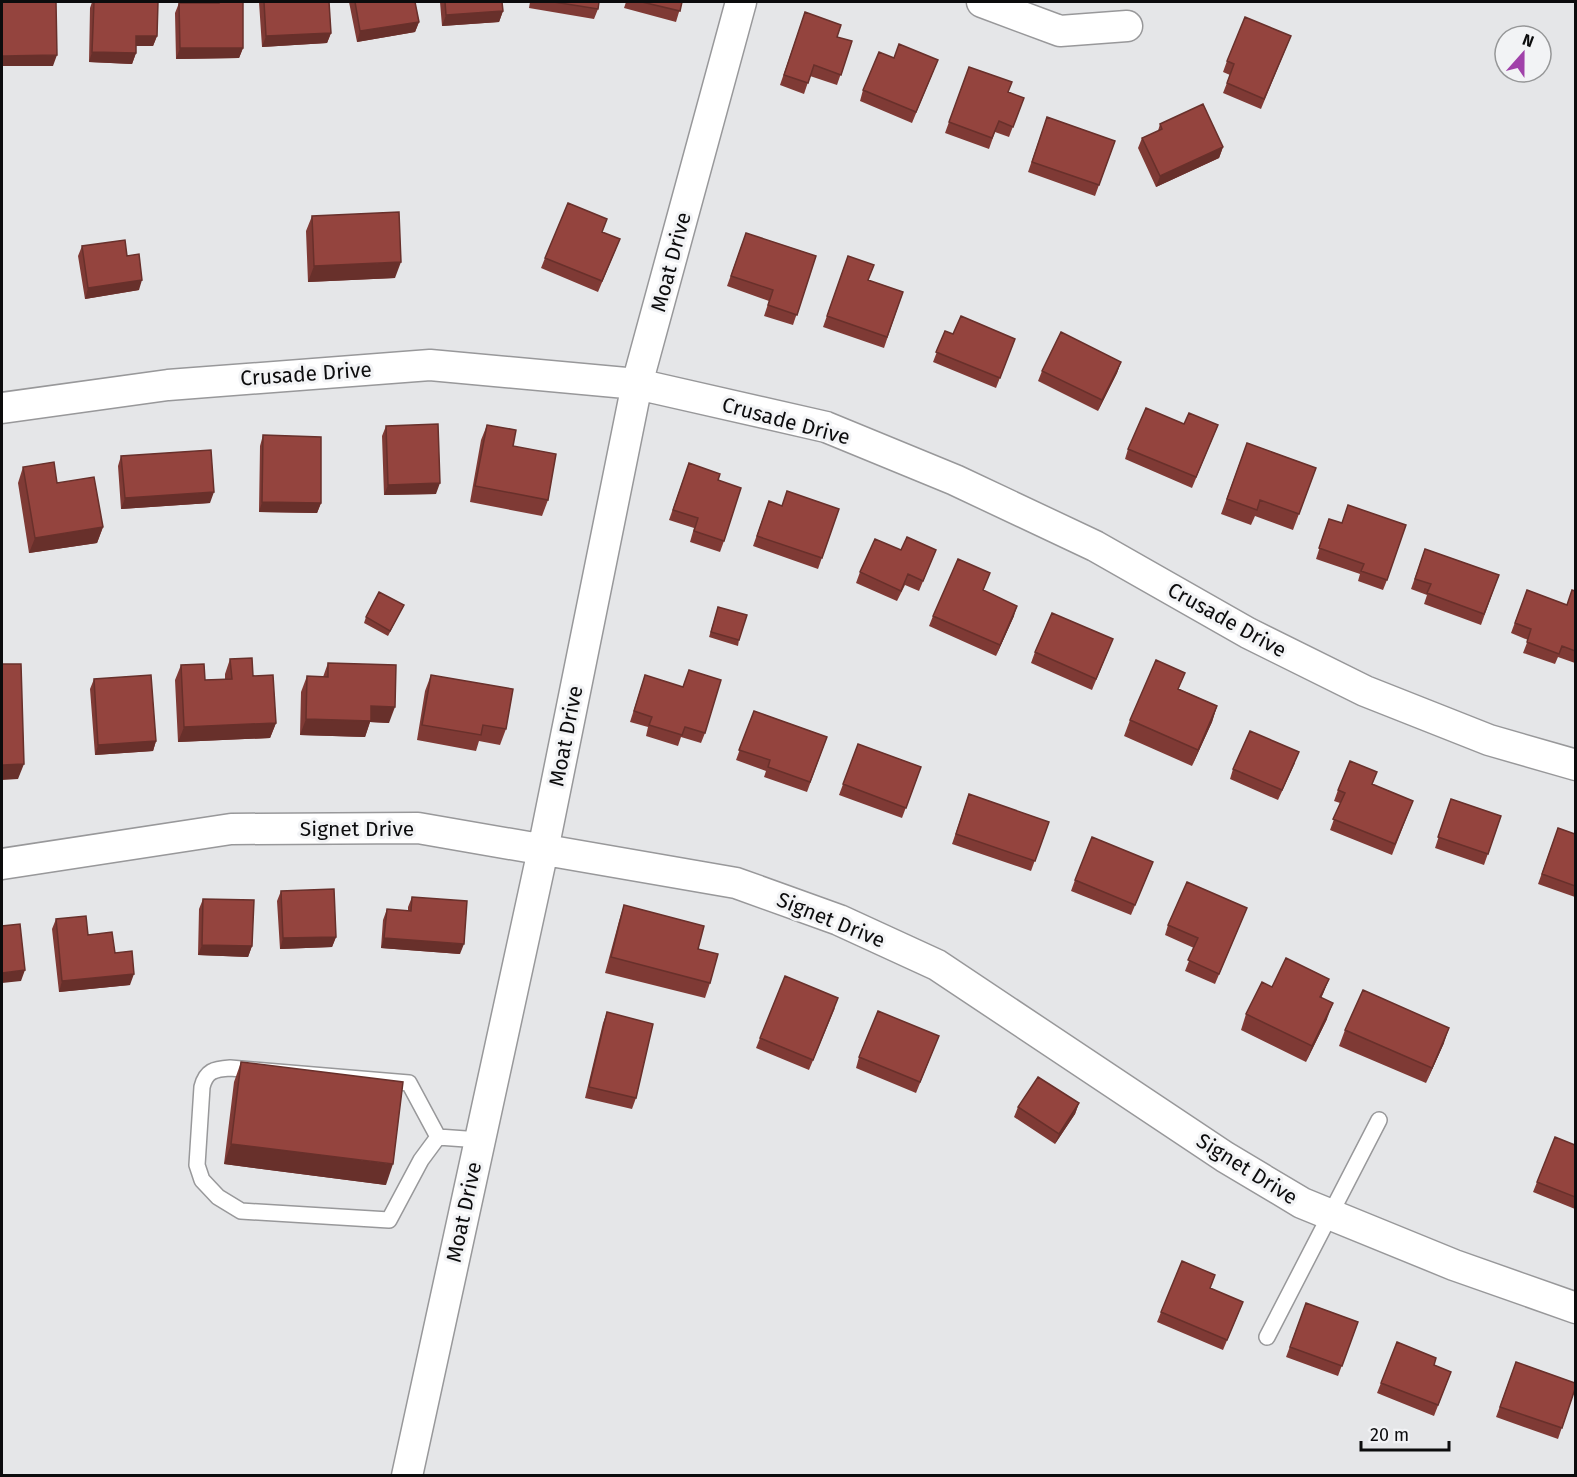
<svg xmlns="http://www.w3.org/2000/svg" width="1577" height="1477" viewBox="0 0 1577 1477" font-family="'Fira Sans',sans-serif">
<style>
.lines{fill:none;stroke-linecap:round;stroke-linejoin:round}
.lane-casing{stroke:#98989a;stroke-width:18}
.street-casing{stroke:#98989a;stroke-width:33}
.lane{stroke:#fff;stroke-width:15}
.street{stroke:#fff;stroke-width:30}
.wall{fill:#7f3a35}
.shaded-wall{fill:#68302b}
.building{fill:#94443e;stroke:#68302b;stroke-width:1.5}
.labels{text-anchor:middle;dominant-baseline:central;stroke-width:6;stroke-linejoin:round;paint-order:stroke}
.street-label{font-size:21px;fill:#0c0c0d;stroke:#f2f3f5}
</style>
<rect width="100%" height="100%" fill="#e5e6e8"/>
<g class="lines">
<!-- lane casing -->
<g class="lane-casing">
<path id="lane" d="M230,1068L409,1083L438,1137L421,1160L389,1220L241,1211L218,1197L202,1180L197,1165L202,1087C206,1071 214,1069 230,1068Z
M438,1137L480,1140
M1267,1337L1379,1120"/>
</g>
<!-- street casing -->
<g class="street-casing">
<path id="street" d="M982,2L1060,31L1127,26
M2,408L168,385L430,365L637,384L826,427L955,480L1095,546L1248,633L1365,691L1489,740L1576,765
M2,864L231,829L418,828L736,883L839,920L937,965L1225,1157L1302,1203L1454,1265L1576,1308
M407,1476L543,850L637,384L741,2"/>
</g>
<!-- lane -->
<use href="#lane" class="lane"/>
<!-- street -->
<use href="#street" class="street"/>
</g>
<!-- wall -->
<path class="wall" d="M92,2H158L157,36L153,46H136V53L132,64L89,62L90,8Z
M215,2H243V48L239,58L176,59L175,13L179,3H215Z
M259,2H329L331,33L327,43L262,47Z
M349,2H415L419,22L415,32L357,42Z
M440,2H502L503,11L499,22L442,26Z
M530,2H599L598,9L594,19L529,8Z
M626,2H682L676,22L624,8Z
M805,12L837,37L852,41L837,85L810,76L804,94L780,85Z
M1291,36L1261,109L1223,93L1230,75L1223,72L1227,61Z
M969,67L1008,92L1024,98L1009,137L995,132L989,149L945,133Z
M934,70L912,123L860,101L863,90Z
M1047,117L1115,141L1095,196L1028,172Z
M1160,124L1223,147L1219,158L1156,187L1138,148L1142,138L1158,131Z
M312,216L395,278L308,282L306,231Z
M602,232L616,249L598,292L541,268L545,258Z
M746,233L816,256L793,325L764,316L769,301L727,286Z
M82,246L127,256L139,290L85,299L78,256Z
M848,256L868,280L903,292L884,348L823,327Z
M945,331L953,334L1015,339L996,388L933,362Z
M1121,362L1117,373L1098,411L1038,381L1042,371Z
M1184,424L1218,425L1192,488L1125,459L1128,449Z
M487,425L513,446L548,500L542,516L470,502L481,440Z
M386,426L436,494L384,495L382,436Z
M263,435L321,503L317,513L259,512L260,446Z
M1247,443L1316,468L1293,530L1255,516L1251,525L1221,514Z
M121,456L210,503L121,509L118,466Z
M689,463L724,541L720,552L690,542L694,528L669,520Z
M23,467L57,483L103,527L97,543L29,553L18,483Z
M769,501L782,506L839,509L818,569L753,546Z
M1329,519L1342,523L1387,580L1383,590L1358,581L1360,574L1316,559Z
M1425,549L1499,575L1481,625L1424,604L1427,595L1411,589Z
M901,550H936L919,591L905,585L897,601L856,583L860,572Z
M1527,590L1567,605L1575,591V663L1558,657L1555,664L1523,653L1528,640L1511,633Z
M983,591L1014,616L996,656L929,626L933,616Z
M404,605L388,636L364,623L366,617Z
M718,607L739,640L738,646L709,637Z
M1109,649L1092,690L1031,663L1035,652Z
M230,659L253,676L276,723L270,738L178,742L175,680L181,665L205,680L225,679V674Z
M328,663L389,723L370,722L365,737L300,735L301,692L307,676L323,677Z
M431,675L506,729L500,745L479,741L476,751L417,740L425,691Z
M645,675L705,733L701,743L681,737L678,746L646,736L648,727L630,722Z
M94,679L156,741L153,751L95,755L90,689Z
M1179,689L1217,706L1212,722L1192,766L1124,736L1130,720Z
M754,711L827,737L807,792L764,777L766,771L736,760Z
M858,744L921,767L902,818L839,795Z
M1295,763L1278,800L1230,779L1233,769Z
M1372,785L1413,801L1392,855L1330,830L1340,803L1334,801L1338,790Z
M969,794L1049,822L1031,871L952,844Z
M1451,799L1501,816L1484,865L1435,848Z
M1558,828L1575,834V897L1538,884Z
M1153,862L1131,915L1071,891L1075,880Z
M281,891L336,937L332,947L280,949L277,901Z
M412,897L460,954L381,948L383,920L387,909L408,911V907Z
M203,899L252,946L248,957L198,955L199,909Z
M624,905L698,949L710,983L705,998L605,973L619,921Z
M1247,908L1215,984L1185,971L1194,948L1165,935L1168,925Z
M56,919L88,935L115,953L130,985L59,992L52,929Z
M1329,979L1321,998L1327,1019L1306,1062L1241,1030L1246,1014L1272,987Z
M835,1008L809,1070L756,1048L760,1038Z
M607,1012L636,1098L632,1109L585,1098L603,1023Z
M1345,1030L1444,1043L1426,1083L1339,1046Z
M935,1046L916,1093L856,1068L859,1057Z
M241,1062L386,1185L224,1164L234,1082Z
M1079,1103L1075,1114L1055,1144L1014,1117L1018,1107Z
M1575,1145V1209L1533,1192L1537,1182Z
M1210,1288L1239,1312L1223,1350L1157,1322L1161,1312Z
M1306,1303L1358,1322L1338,1376L1286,1357Z
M1397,1342L1434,1365L1451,1372L1434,1416L1377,1393Z
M1516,1362L1575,1389L1558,1439L1496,1417Z"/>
<!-- shaded-wall -->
<path class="shaded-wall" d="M503,11L499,22L442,26L446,15Z
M419,22L415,32L357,42L360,31Z
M331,33L327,43L262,47L266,36Z
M136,36H157L153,46H133Z
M180,48H243L239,58L176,59Z
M92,52L136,53L132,64L89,62Z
M57,55L53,66H2V56Z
M1223,147L1219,158L1156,187L1160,176Z
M401,262L395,278L308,282L314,266Z
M142,280L139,290L85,299L88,288Z
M1121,362L1117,373L1098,411L1102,400Z
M440,483L436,494L384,495L388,485Z
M214,492L210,503L121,509L125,498Z
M262,502L321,503L317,513L259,512Z
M103,527L97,543L29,553L35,538Z
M1017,606L1014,616L996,656L1000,645Z
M371,706L395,707L389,723L370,722L365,737L300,735L306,719Z
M1217,706L1212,722L1192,766L1198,750Z
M276,723L270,738L178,742L184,727Z
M156,741L153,751L95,755L98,745Z
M24,764L18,779L2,780V765Z
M336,937L332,947L280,949L283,938Z
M384,938L464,944L460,954L381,948Z
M202,945L252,946L248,957L198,955Z
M25,970L21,981L2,983V973Z
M134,974L130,985L59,992L62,981Z
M1329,979L1323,994L1314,1012L1320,997Z
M1333,1003L1327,1019L1306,1062L1312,1046Z
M1449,1028L1444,1043L1426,1083L1432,1068Z
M1079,1103L1075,1114L1055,1144L1059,1134Z
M231,1144L393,1164L386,1185L224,1164Z"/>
<!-- building -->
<path class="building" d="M2,2H56L57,55L2,56Z
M94,2H158L157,36H136V53L92,52Z
M219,2H243V48H180L179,3H219Z
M264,2H329L331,33L266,36Z
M355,2H415L419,22L360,31Z
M445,2H502L503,11L446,15Z
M554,2H599L598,9Z
M642,2H682L680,11Z
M805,12L841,25L837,37L852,41L841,75L814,65L808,83L784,75Z
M1245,17L1291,36L1264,99L1227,83L1234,64L1227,61Z
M899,44L938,60L916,112L863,90L879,52L894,58Z
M969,67L1012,82L1008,92L1024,98L1013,127L999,121L992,138L949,122Z
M1203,104L1223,147L1160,176L1142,138L1162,129L1160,124Z
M1047,117L1115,141L1099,185L1032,162Z
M568,203L607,219L602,232L620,239L602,281L545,258Z
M399,212L401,262L314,266L312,216Z
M746,233L816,256L797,315L768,305L773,290L731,276Z
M125,240L127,256L139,254L142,280L88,288L82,246Z
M848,256L874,265L868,280L903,292L887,337L827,316Z
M961,316L1015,339L1000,378L936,352L945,331L953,334Z
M1061,332L1121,362L1102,400L1042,371Z
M1146,408L1184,424L1189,413L1218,425L1196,477L1128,449Z
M438,424L440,483L388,485L386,426Z
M487,425L516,430L513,446L556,454L548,500L475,486Z
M263,435L321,437V503L262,502Z
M1247,443L1316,468L1299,514L1260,500L1257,510L1227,499Z
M211,450L214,492L125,498L121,456Z
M54,462L57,483L94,477L103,527L35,538L23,467Z
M689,463L720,474L718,480L741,488L724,541L694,531L698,518L673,510Z
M787,491L839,509L822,558L757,536L769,501L782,506Z
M1348,505L1406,525L1387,580L1361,571L1364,564L1319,548L1329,519L1342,523Z
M907,537L936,550L923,581L908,574L901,591L860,572L875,539L901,550Z
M1425,549L1499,575L1484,614L1427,593L1431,584L1415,579Z
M958,559L990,573L983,590L1017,606L1000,645L933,616Z
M1527,590L1567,605L1572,590L1575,591V651L1562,646L1559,654L1527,642L1531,629L1515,623Z
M379,592L404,605L390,631L366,617Z
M718,607L747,615L739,640L711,632Z
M1052,613L1113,639L1096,679L1035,652Z
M252,658L253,676L273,675L276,723L184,727L181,665L204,664L205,680L232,679L230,659Z
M1156,660L1185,673L1178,689L1217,706L1198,750L1130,720Z
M328,663L396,665L395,707L371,706V721L306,719L307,676L328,677Z
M2,664H21L24,764L2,765Z
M689,670L721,680L705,733L685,727L682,735L649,725L652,717L634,711L645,675L683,687Z
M151,675L156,741L98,745L94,679Z
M431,675L513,689L506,729L483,725L481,735L422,725Z
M754,711L827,737L810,782L768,767L770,760L739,750Z
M1250,731L1299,752L1282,790L1233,769Z
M858,744L921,767L906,808L843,784Z
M1350,761L1377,772L1372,784L1413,801L1395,844L1333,819L1345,793L1338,790Z
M969,794L1049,822L1035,861L956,834Z
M1451,799L1501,816L1488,854L1438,837Z
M1558,828L1575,834V886L1542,874Z
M1092,837L1153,862L1135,905L1075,880Z
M1187,882L1247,908L1219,974L1188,960L1198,938L1168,925Z
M334,889L336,937L283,938L281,891Z
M412,897L467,901L464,944L384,938L387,909L411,911Z
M203,899L254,900L252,946L202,945Z
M624,905L704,926L698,949L718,954L710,983L611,957Z
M86,916L88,935L112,932L115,953L132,951L134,974L62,981L56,919Z
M20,924L25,970L2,973V926Z
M1286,958L1329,979L1320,997L1333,1003L1312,1046L1246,1014L1262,982L1272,987Z
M785,976L838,998L813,1060L760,1038Z
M1363,990L1449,1028L1432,1068L1345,1030Z
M878,1011L939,1036L920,1082L859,1057Z
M607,1012L653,1024L636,1098L589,1087Z
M241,1062L403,1082L393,1164L231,1144Z
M1038,1077L1079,1103L1059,1134L1018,1107Z
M1555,1137L1575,1145V1197L1537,1182Z
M1182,1261L1215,1275L1210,1288L1243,1302L1227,1340L1161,1312Z
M1306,1303L1358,1322L1342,1366L1290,1347Z
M1397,1342L1436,1358L1434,1365L1451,1372L1438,1405L1381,1383Z
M1516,1362L1575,1383V1389L1562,1428L1500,1407Z"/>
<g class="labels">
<!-- street labels -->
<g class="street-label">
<text transform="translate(671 262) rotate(-75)">Moat Drive</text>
<text transform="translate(306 374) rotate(-4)">Crusade Drive</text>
<text transform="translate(786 421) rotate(15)">Crusade Drive</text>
<text transform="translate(1227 620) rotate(29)">Crusade Drive</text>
<text transform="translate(566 736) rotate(-79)">Moat Drive</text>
<text x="357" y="829">Signet Drive</text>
<text transform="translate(831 920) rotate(22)">Signet Drive</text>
<text transform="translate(1247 1169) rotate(32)">Signet Drive</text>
<text transform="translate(464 1212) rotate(-78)">Moat Drive</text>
</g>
</g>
<!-- border -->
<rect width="1577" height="1477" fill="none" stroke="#0c0c0d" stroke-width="6"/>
<!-- north arrow -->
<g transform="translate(1523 54) rotate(21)"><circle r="28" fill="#f2f3f5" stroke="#969798" stroke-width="1.5"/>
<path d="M0-4.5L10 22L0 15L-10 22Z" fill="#a041a9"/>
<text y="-9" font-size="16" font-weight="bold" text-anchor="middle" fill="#0c0c0d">N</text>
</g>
<!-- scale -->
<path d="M1361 1441v9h88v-9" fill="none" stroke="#0c0c0d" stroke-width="3"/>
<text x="1370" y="1441" font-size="18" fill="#0c0c0d" stroke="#f2f3f5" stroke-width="4.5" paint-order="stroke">20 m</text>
</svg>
